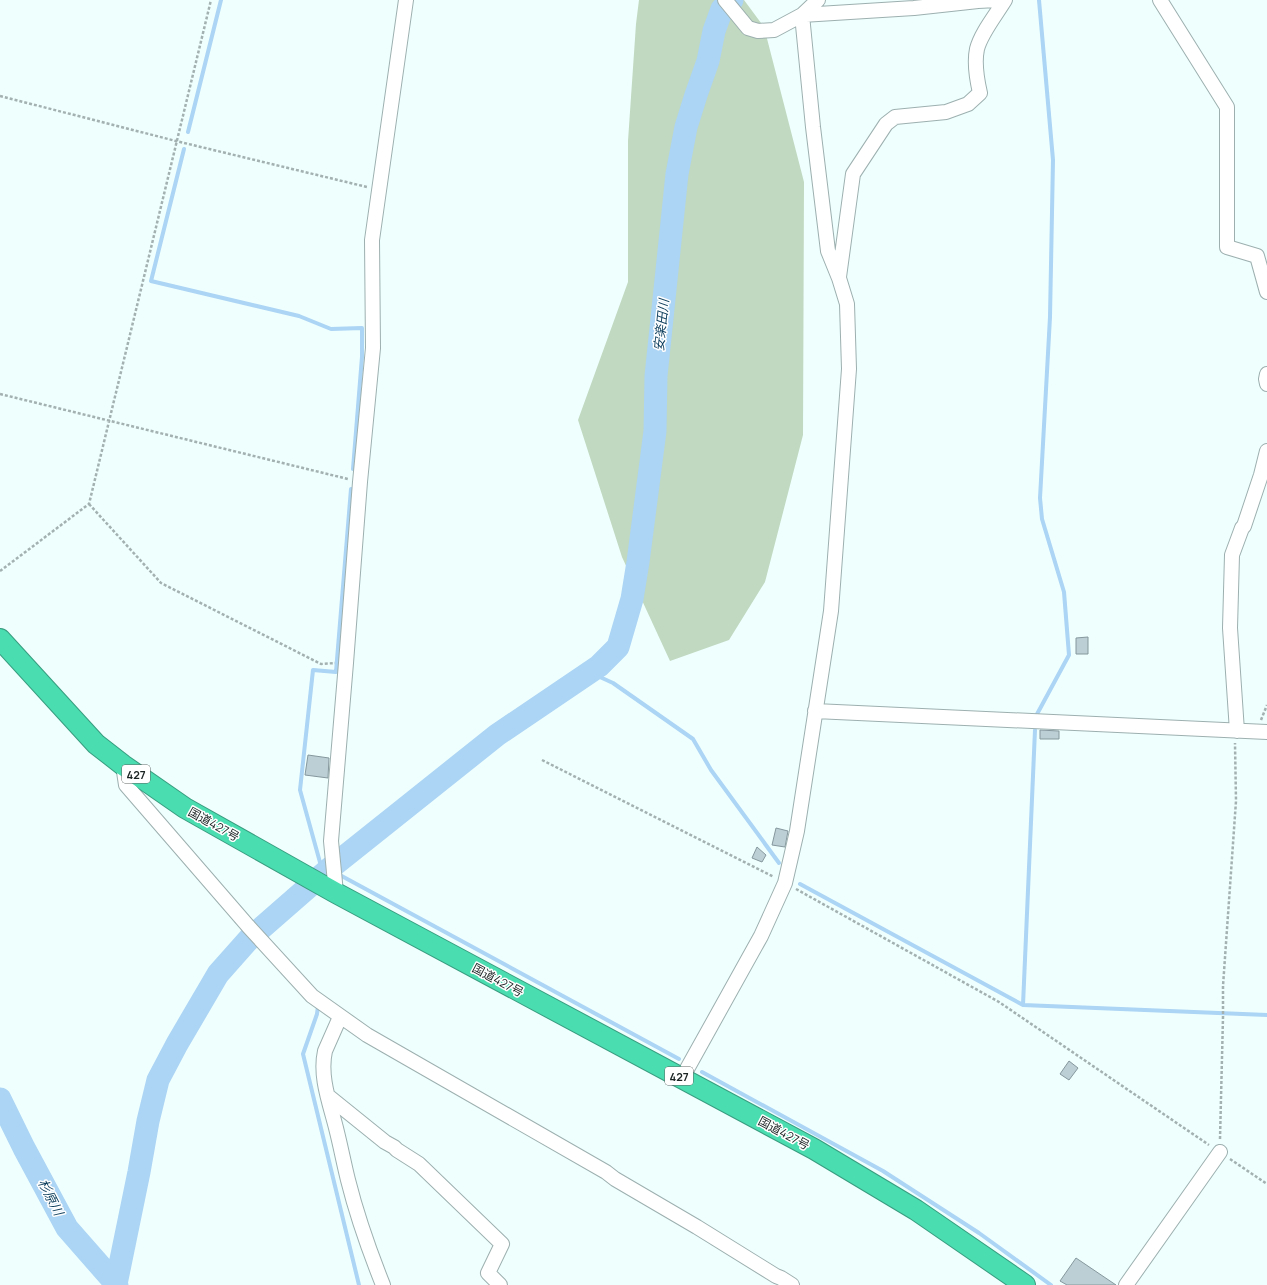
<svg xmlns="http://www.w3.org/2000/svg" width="1267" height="1285" viewBox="0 0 1267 1285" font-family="Manrope,'Noto Sans JP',sans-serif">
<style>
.green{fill:#c1d9c0}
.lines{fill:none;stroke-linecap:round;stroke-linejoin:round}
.stream{stroke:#acd4f4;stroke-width:4}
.river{stroke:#acd4f4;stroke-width:23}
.building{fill:#bccfd4;stroke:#86989d}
.minor-casing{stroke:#9db0af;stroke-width:16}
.highway-casing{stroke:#399c7f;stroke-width:22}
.path{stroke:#a3b1b0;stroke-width:2.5;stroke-dasharray:3 2;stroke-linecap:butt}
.minor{stroke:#fff;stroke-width:14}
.highway{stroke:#49ddb0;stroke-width:20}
.labels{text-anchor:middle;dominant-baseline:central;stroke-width:3;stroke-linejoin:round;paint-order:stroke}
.shield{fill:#fff;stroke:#606565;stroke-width:1}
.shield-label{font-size:11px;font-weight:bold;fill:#1c2323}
.street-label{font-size:12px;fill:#1c2323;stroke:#fff}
.water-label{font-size:13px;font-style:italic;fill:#0e3f5d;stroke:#fff}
</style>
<rect width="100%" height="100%" fill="#eefffe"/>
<!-- green -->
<path class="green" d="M639,0H744L764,27L804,182L803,435L765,582L729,640L670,661L622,557L578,420L628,282V141L636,24Z"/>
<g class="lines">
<!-- stream -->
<path class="stream" d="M188,132L221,0
M184,149L151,281L299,316L331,329L362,328V357L353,469
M589,672L613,683L693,739L711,770L779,863
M1036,716L1069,655L1064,592L1042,519L1040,498L1050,317L1053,160L1039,0
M324,873L321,866L300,790L313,670L336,672L351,489
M338,874L679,1059
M800,884L1023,1005L1267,1015
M317,1004L318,1006L317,1014L303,1054L359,1285
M1023,1005L1035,730
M702,1072L883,1171L979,1233L1051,1285"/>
<!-- river -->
<path class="river" d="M0,1099L24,1148L67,1228L117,1285
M116,1284L139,1172L148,1121L158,1080L177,1044L218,974L250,938L329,869L497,735L599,666L618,647L632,599L638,562L655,431L656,376L677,174L686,127L696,95L708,61L714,31L722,9L732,0"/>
</g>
<!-- building -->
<path class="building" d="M1088,637V654H1076V638Z
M1040,730L1059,731V739H1040Z
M308,755L329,758L328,778L305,775Z
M776,828L788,831L785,847L772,845Z
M757,847L766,855L762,862L752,858Z
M1069,1061L1078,1068L1069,1080L1060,1074Z
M1076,1258L1116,1285H1067L1060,1281Z"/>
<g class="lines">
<!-- minor casing -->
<g class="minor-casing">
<path id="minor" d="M725,0L748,28L758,31L774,30L802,15L818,0
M1160,0L1227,107V247L1257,256L1267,292
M802,15L914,8L978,1L997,0
M839,277L853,174L886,124L895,117L946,112L968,104L980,93C977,80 974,63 977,49C981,33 996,15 1005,0
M1267,374L1266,379L1267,384
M815,711L1267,732
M1237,731L1230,628L1232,555L1242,528L1244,526L1261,475L1267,451
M123,765L126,785L248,926L312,996L367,1035L606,1172L615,1179L697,1227L776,1276L781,1278L792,1285
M336,893L331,841L346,663L360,482L373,348L372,240L406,0
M340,1017L325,1051C319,1078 331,1106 337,1132C341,1148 344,1164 348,1180C357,1216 369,1250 383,1285
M682,1078L761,936L785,883L797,831L831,611L849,369L847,304L839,278L828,251L813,127L802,15
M328,1096L385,1142L394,1147L397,1150L419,1164L502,1244L488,1273L500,1285
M1126,1285L1220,1152"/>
</g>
<!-- highway casing -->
<g class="highway-casing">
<path id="highway" d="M0,639L96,744L123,765L185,808L336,893L814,1149L916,1210L1025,1285"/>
</g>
<!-- path -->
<path class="path" d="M0,96L176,141L367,187
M0,394L348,479
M89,504L161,583L321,664L335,663
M0,571L89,504L211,0
M1261,720L1267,705
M542,760L774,877
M796,889L999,1002L1209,1145
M1220,1139L1223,1017V986L1236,801L1235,743
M1230,1159L1267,1184"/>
<!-- minor -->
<use href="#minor" class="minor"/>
<!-- highway -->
<use href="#highway" class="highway"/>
</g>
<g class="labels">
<!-- shield labels -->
<g class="shield">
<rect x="122" y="765" width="28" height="18" rx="3"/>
<rect x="665" y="1067" width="28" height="18" rx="3"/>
</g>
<g class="shield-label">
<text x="136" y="774">427</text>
<text x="679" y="1076">427</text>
</g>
<!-- street labels -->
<g class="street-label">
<text transform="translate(214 824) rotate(29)">国道427号</text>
<text transform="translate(498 980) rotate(28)">国道427号</text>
<text transform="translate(784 1133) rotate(28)">国道427号</text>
</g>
<!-- water labels -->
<g class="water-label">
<text transform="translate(661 325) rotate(-84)">安楽田川</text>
<text transform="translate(51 1197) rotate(63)">杉原川</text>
</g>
</g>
</svg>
